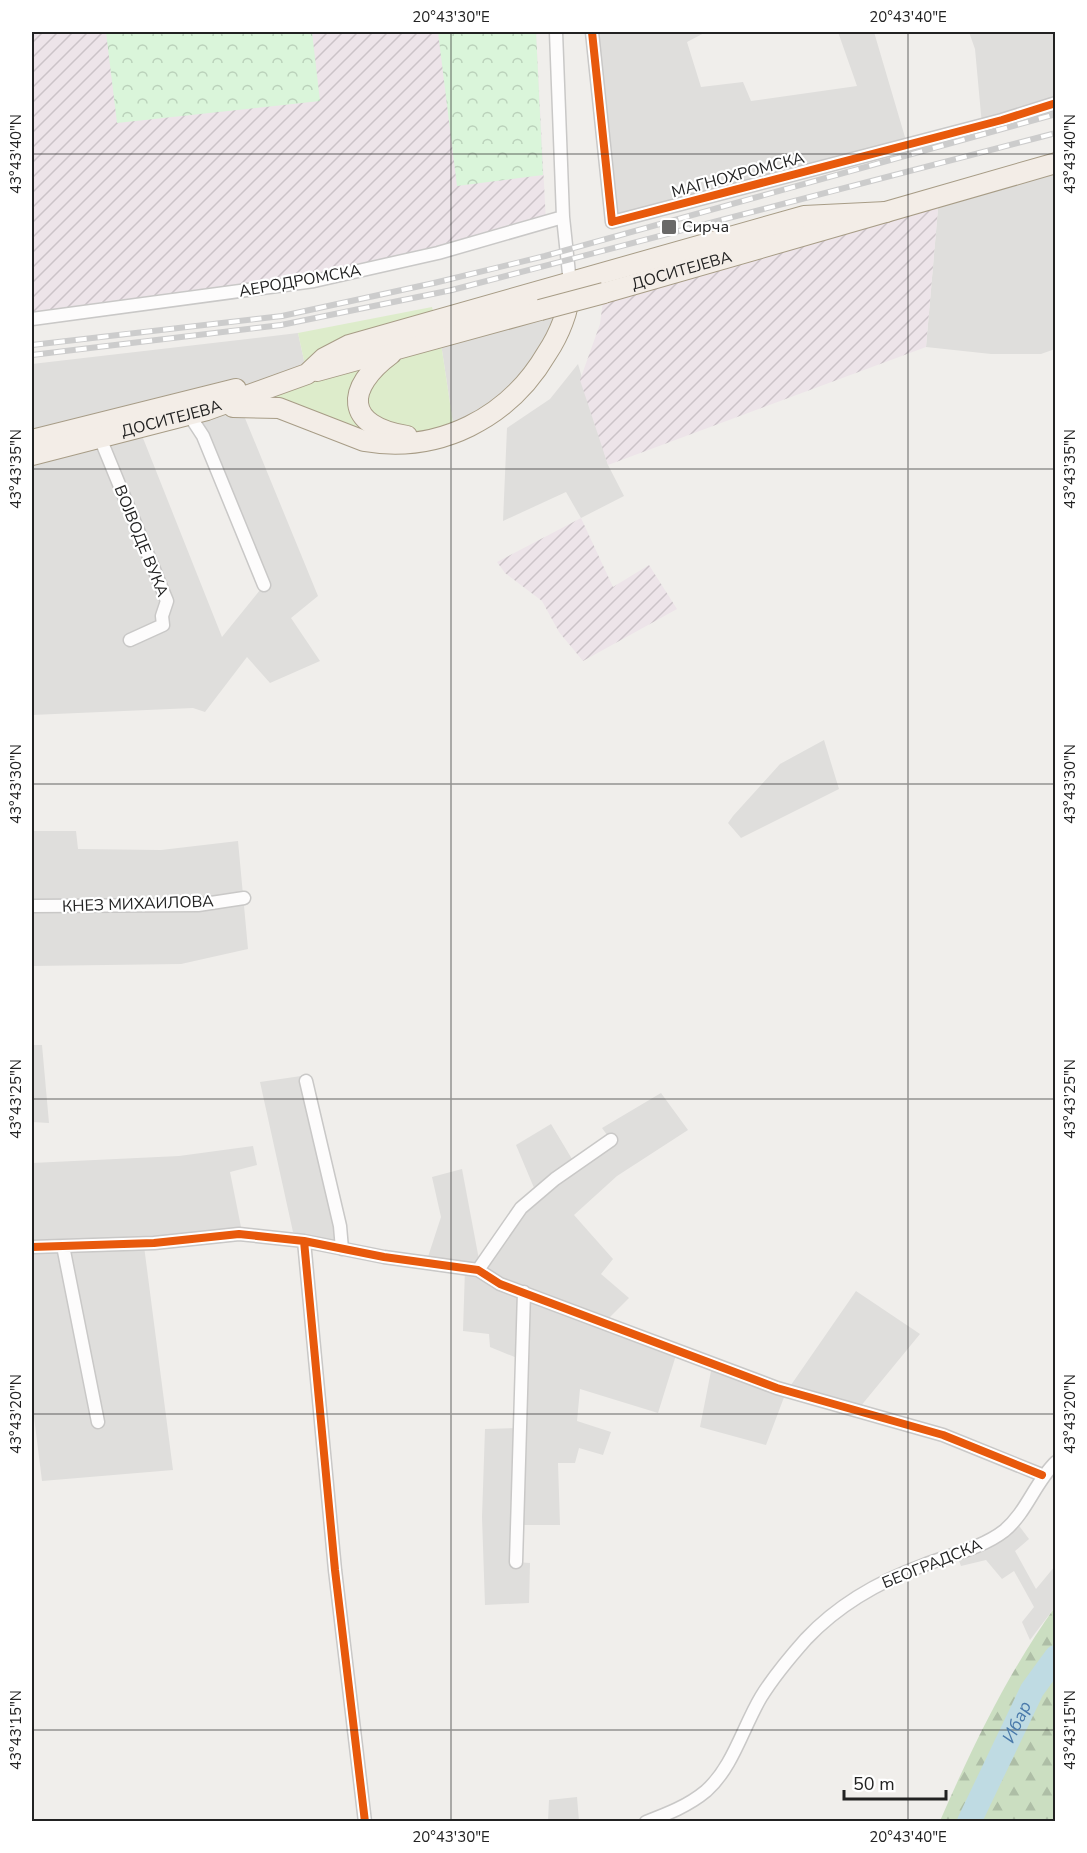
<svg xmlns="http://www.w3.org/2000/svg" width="1087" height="1853" viewBox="0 0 1087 1853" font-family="'Nunito Sans',sans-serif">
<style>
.residential{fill:#dfdedc}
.industrial{fill:url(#industrial-furrows)}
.grass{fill:#ddeccb}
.forest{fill:url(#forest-firs)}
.park{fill:url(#park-crowns)}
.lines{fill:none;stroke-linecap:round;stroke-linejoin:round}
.river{stroke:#bfdbe3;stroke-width:24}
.street-casing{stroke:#c9c8c7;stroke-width:15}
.primary-casing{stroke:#a79c86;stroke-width:22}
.street{stroke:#fdfcfc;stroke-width:12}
.primary{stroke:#f3ede7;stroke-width:20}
.rail-casing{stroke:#ccc;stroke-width:6}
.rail{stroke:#fff;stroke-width:4;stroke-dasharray:11;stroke-linecap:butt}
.primary-bridge-casing{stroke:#a79c86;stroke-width:22;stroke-linecap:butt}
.primary-bridge{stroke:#f3ede7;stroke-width:20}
.cycleway-casing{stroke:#fff;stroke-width:11}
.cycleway{stroke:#e8590c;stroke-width:8}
.ticks{fill:none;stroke:#222;stroke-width:1.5;stroke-opacity:0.45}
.poi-dot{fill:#6a6968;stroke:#fff;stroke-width:2}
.labels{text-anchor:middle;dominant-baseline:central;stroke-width:4.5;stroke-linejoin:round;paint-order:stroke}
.street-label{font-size:16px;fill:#222;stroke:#fff}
.poi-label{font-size:16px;fill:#222;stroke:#fff;text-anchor:start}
.water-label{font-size:18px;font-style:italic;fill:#4a7aab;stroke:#fff}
.neatline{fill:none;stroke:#222;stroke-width:2}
.ticks-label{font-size:15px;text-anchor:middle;fill:#222}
</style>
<defs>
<pattern id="industrial-furrows" width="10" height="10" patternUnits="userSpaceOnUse" patternTransform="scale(1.5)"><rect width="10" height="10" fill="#ede4e9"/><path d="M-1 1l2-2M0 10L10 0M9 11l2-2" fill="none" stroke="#cbc3c8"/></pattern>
<pattern id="forest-firs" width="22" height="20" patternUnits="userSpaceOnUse" patternTransform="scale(1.5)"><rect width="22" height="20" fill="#cbdec1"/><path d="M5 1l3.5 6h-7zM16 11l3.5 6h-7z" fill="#aebea6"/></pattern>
<pattern id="park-crowns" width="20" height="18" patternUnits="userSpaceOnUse" patternTransform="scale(1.5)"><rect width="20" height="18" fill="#daf5da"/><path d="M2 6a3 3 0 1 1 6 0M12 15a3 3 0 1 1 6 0" fill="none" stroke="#bbd2bb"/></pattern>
</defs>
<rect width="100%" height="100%" fill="#f0eeeb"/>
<!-- residential -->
<path class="residential" d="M592,32H706L687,42L701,87L743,82L751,101L857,86L838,32H874L907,144L612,222Z
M969,32H1055V103L982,125L975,49Z
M1055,164V349L1041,354H991L926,347L939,197Z
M560,309L534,374L454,430L440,337Z
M298,333L307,374L32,440V364Z
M578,364L608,465L624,496L581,518L566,492L503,521L507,428L550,399Z
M240,406L318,596L291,618L320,661L270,683L247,657L205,712L193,708L32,715V455L139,428L222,637L264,585L189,415Z
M824,740L839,789L741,838L728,823L733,816L780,764Z
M32,831H76L78,849L161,850L238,841L248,949L181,964L32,966Z
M32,1045H42L49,1123L32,1122Z
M301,1076L338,1243L293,1232L260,1082Z
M661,1093L688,1130L617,1176L574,1215L613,1259L601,1274L629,1298L605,1322L677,1352L658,1413L580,1389L577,1421L611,1432L603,1455L579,1448L575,1463H558L560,1525H517L516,1562L530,1563L529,1603L485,1605L482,1517L485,1429L520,1428L522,1360L490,1347L489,1334L463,1331L465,1269L426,1263L441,1217L432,1177L462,1169L480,1265L537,1195L516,1145L551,1124L575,1164L610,1139L602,1128Z
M253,1146L257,1165L230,1172L243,1237L144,1246L173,1470L42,1481L32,1401V1163L179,1156Z
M856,1291L920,1334L860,1407L791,1385Z
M712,1366L786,1392L766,1445L700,1427Z
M1014,1519L1029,1539L1015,1551L1036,1589L1055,1566V1607L1030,1640L1022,1622L1034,1607L1014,1571L1002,1579L986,1560L961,1566L956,1553L985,1542Z
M577,1797L579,1821H548L549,1800Z"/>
<!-- industrial -->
<path class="industrial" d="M32,32H536L546,222L314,281L32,313Z
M939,197L926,347L608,465L580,380L600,324L604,293Z
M581,518L613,587L649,565L677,609L583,661L559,632L542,601L505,573L497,562Z"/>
<!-- grass -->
<path class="grass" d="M432,307L440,337L454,430L402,444L240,406L307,374L298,333Z"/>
<!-- forest -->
<path class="forest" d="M1055,1607V1821H940C972,1747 1008,1673 1055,1607Z"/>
<!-- park -->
<path class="park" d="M106,32H312L320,101L117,123Z
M438,32H536L543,175L457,186Z"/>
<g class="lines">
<!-- river -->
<path class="river" id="s1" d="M969,1822L1032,1690L1056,1657"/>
<!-- street casing -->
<g class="street-casing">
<path id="street" d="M556,32L563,217L570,283
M592,32L612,222L1002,120L1056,103
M32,319L314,281L438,253L563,217
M186,410L203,436L264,585
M98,433L167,601L162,616L163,625L130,640
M32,906L198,905L244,898
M306,1081L340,1226L342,1249
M304,1241L335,1570L365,1822
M63,1246L98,1422
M32,1247L154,1243L239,1234L304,1241L384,1257L478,1270L500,1284L777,1388L943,1435L1042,1475
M478,1270L521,1208L555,1179L611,1140
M516,1562L524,1292
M646,1822C667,1814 688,1806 706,1791C733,1767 743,1727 761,1697C774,1676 790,1657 806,1639C838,1605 880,1581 924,1565C950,1555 982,1548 1004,1531C1027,1512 1035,1482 1056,1462"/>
</g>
<!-- primary casing -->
<g class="primary-casing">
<g id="primary">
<path id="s2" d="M604,293L1056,163"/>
<path d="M391,354C345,388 344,426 407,436"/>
<path d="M317,371L540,310"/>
<path d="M233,407L279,408L364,441C439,454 509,418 547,353C559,335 569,311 570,289"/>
<path d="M32,440L236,389"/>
<path id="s3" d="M32,455L207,410L307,374L324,358L349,345L804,216L886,212"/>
</g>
</g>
<!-- street -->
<use href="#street" class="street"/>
<!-- primary -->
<use href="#primary" class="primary"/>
<!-- rail casing -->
<g class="rail-casing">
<path id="rail" d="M32,345L282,316L434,283L545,256L1056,114
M32,355L281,325L452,290L1056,133"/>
</g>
<!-- rail -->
<use href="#rail" class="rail"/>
<!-- primary-bridge casing -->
<g class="primary-bridge-casing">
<path id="primary-bridge" d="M540,310L604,293"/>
</g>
<!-- primary-bridge -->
<use href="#primary-bridge" class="primary-bridge"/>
<!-- cycleway casing -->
<g class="cycleway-casing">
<path id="cycleway" d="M592,32L612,222L1002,120L1056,103
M304,1241L335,1570L365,1822
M32,1247L154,1243L239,1234L304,1241L384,1257L478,1270L500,1284L777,1388L943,1435L1042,1475"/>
</g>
<!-- cycleway -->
<use href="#cycleway" class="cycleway"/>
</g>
<!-- ticks -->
<path class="ticks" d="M451,32V1822M908,32V1822M32,154H1056M32,469H1056M32,784H1056M32,1099H1056M32,1414H1056M32,1730H1056"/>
<!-- markers -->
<rect class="poi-dot" x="661" y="219" width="16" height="16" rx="3"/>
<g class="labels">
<!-- street labels -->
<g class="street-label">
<text transform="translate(738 175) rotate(-15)">МАГНОХРОМСКА</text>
<text stroke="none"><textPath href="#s2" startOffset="81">ДОСИТЕЈЕВА</textPath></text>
<text transform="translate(300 281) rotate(-10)">АЕРОДРОМСКА</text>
<text stroke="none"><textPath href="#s3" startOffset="144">ДОСИТЕЈЕВА</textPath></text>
<text transform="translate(141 541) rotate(68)">ВОЈВОДЕ ВУКА</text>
<text transform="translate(138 904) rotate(-2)">КНЕЗ МИХАИЛОВА</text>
<text transform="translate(932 1564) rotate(-22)">БЕОГРАДСКА</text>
</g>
<!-- poi labels -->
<g class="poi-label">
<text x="682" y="227">Сирча</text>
</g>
<!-- water labels -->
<g class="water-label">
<text stroke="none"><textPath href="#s1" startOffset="111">Ибар</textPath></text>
</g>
</g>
<!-- border -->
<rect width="1087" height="1853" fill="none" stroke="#ffffff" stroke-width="66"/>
<!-- scale -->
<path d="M844 1790v9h102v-9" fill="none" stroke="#222222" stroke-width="3"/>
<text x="853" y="1790" font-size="18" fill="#222222" stroke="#ffffff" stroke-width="4.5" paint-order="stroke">50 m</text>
<rect x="33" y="33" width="1021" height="1787" class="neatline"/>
<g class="ticks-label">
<text x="451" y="22">20°43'30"E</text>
<text x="908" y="22">20°43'40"E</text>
<text transform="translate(16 154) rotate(-90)" y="5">43°43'40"N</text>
<text transform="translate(1070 154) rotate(-90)" y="5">43°43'40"N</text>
<text transform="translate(16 469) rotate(-90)" y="5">43°43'35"N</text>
<text transform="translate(1070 469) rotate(-90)" y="5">43°43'35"N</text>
<text transform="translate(16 784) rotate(-90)" y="5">43°43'30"N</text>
<text transform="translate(1070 784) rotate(-90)" y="5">43°43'30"N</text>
<text transform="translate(16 1099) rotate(-90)" y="5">43°43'25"N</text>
<text transform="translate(1070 1099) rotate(-90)" y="5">43°43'25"N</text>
<text transform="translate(16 1414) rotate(-90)" y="5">43°43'20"N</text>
<text transform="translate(1070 1414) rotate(-90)" y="5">43°43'20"N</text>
<text transform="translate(16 1730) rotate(-90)" y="5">43°43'15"N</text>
<text transform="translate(1070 1730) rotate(-90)" y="5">43°43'15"N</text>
<text x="451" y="1842">20°43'30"E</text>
<text x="908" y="1842">20°43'40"E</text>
</g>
</svg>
